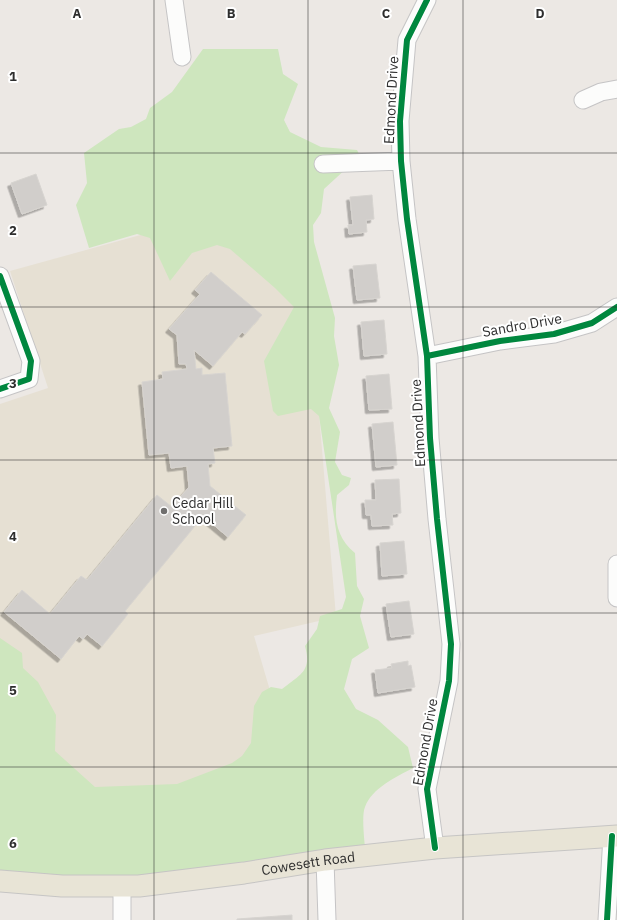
<svg xmlns="http://www.w3.org/2000/svg" width="617" height="920" viewBox="0 0 617 920" font-family="'IBM Plex Sans',sans-serif">
<style>
.education{fill:#e6e0d3}
.green{fill:#cee6be}
.building{fill:#d1cecb;stroke:#d7d4d0;filter:url(#shadow)}
.lines{fill:none;stroke-linecap:round;stroke-linejoin:round}
.minor-casing{stroke:#c5c4c5;stroke-width:19}
.major-casing{stroke:#c6c5c4;stroke-width:23}
.minor{stroke:#fcfcfb;stroke-width:17}
.major{stroke:#e8e4d6;stroke-width:21}
.cycleway-casing{stroke:#fff;stroke-width:8}
.cycleway{stroke:#00873e;stroke-width:6}
.grid{fill:none;stroke:#2e2e2e;stroke-width:1;stroke-opacity:0.55}
.poi-dot{fill:#706f6e;stroke:#fff;stroke-width:1.5}
.labels{text-anchor:middle;dominant-baseline:central;stroke-width:4;stroke-linejoin:round;paint-order:stroke}
.street-label{font-size:14px;fill:#2e2e2e;stroke:#fff}
.poi-label{font-size:14px;fill:#2e2e2e;stroke:#fff;text-anchor:start}
.grid-label{font-size:13px;text-anchor:middle;font-weight:bold;fill:#2e2e2e;stroke:#fff;stroke-width:4;stroke-linejoin:round;paint-order:stroke}
</style>
<defs>
<filter id="shadow"><feDropShadow dx="-3.5" dy="3.5" stdDeviation="0" flood-color="#0004"/></filter>
</defs>
<rect width="100%" height="100%" fill="#ece8e4"/>
<!-- education -->
<path class="education" d="M144,234L243,236L308,282L336,617L254,636L286,745L206,787L79,799L0,692V404L48,388L10,271Z"/>
<!-- green -->
<path class="green" d="M203,49H278L283,74L298,84L284,120L290,132L321,147L357,150L360,156L324,189L321,213L313,225L314,242L335,318L334,336L339,365L329,408L340,432L335,462L342,475L351,478L349,485L337,495C334,519 336,537 355,553L357,586L364,599L360,616L369,648L352,659L344,689L356,709L378,720L408,747L413,768C396,777 372,788 365,807C361,816 365,846 366,857L233,876L0,882V638L22,653L23,668L38,682L56,715L55,751L95,787L177,784L232,763L242,756L251,743L254,706L262,692L271,687L282,689C301,674 312,671 305,646L317,629L320,616L342,609L346,597L319,416L311,409L278,416L273,411L264,361L294,307L275,288L230,249L217,245L192,253L170,281L150,238L137,234L89,248L76,205L87,183L84,153L119,129L131,127L146,119L150,108L172,92Z"/>
<!-- building -->
<path class="building" d="M36,174L47,205L22,214L11,183Z
M372,195L374,219L366,220L367,232L349,234L348,225H353L350,197Z
M376,264L380,298L357,300L353,266Z
M211,272L262,315L245,334L242,332L213,366L194,350L196,369L202,368V375L225,373L232,446L213,448L215,463L208,464L210,486L246,515L228,537L203,516L125,611L128,614L102,646L87,634L83,639L79,636L61,659L4,612L22,590L50,614L81,576L87,580L157,495L172,507L189,487L187,466L171,468L169,453L149,455L142,382L163,379L162,372L187,369L186,364H179L177,335L169,329L200,294L195,290Z
M384,320L387,354L364,356L361,322Z
M389,374L392,409L369,410L366,376Z
M393,422L397,465L376,467L372,424Z
M399,479L401,513L392,514L393,525L372,526L371,515H366L365,500H376L375,480Z
M404,541L407,574L382,576L380,543Z
M409,601L414,634L391,637L386,604Z
M408,661V666L411,665L415,687L378,693L375,670L392,668L391,664Z
M292,915V920H237V919Z"/>
<g class="lines">
<!-- minor casing -->
<g class="minor-casing">
<path id="minor" d="M174,0L182,57
M427,0L407,40L400,121L401,161L407,219L427,356L430,438L437,519L451,644L449,681L427,789L435,848
M583,100L601,92L617,89
M323,164L401,161
M0,276L31,361L29,379L0,389
M427,356L500,341L554,334L592,323L617,307
M617,564V598
M325,860L327,920
M122,920V885
M607,920L612,836"/>
</g>
<!-- major casing -->
<g class="major-casing">
<g id="major">
<path id="s1" d="M0,881L62,886H139L244,873L325,860L435,848L617,836"/>
</g>
</g>
<!-- minor -->
<use href="#minor" class="minor"/>
<!-- major -->
<use href="#major" class="major"/>
<!-- cycleway casing -->
<g class="cycleway-casing">
<path id="cycleway" d="M427,0L407,40L400,121L401,161L407,219L427,356L430,438L437,519L451,644L449,681L427,789L435,848
M0,276L31,361L29,379L0,389
M427,356L500,341L554,334L592,323L617,307
M607,920L612,836"/>
</g>
<!-- cycleway -->
<use href="#cycleway" class="cycleway"/>
</g>
<!-- grid -->
<path class="grid" d="M154,0V920M308,0V920M463,0V920M0,153H617M0,307H617M0,460H617M0,613H617M0,767H617"/>
<!-- markers -->
<circle class="poi-dot" cx="164" cy="511" r="4"/>
<g class="labels">
<!-- street labels -->
<g class="street-label">
<text transform="translate(391 100) rotate(-87)">Edmond Drive</text>
<text transform="translate(522 325) rotate(-10)">Sandro Drive</text>
<text transform="translate(418 423) rotate(-93)">Edmond Drive</text>
<text transform="translate(425 742) rotate(-80)">Edmond Drive</text>
<text stroke="none"><textPath href="#s1" startOffset="310">Cowesett Road</textPath></text>
</g>
<!-- poi labels -->
<g class="poi-label">
<text x="172" y="503">Cedar Hill<tspan x="172" dy="16">School</tspan></text>
</g>
</g>
<g class="grid-label">
<text x="77" y="18">A</text>
<text x="231" y="18">B</text>
<text x="386" y="18">C</text>
<text x="540" y="18">D</text>
<text x="13" y="81">1</text>
<text x="13" y="235">2</text>
<text x="13" y="388">3</text>
<text x="13" y="541">4</text>
<text x="13" y="695">5</text>
<text x="13" y="848">6</text>
</g>
</svg>
